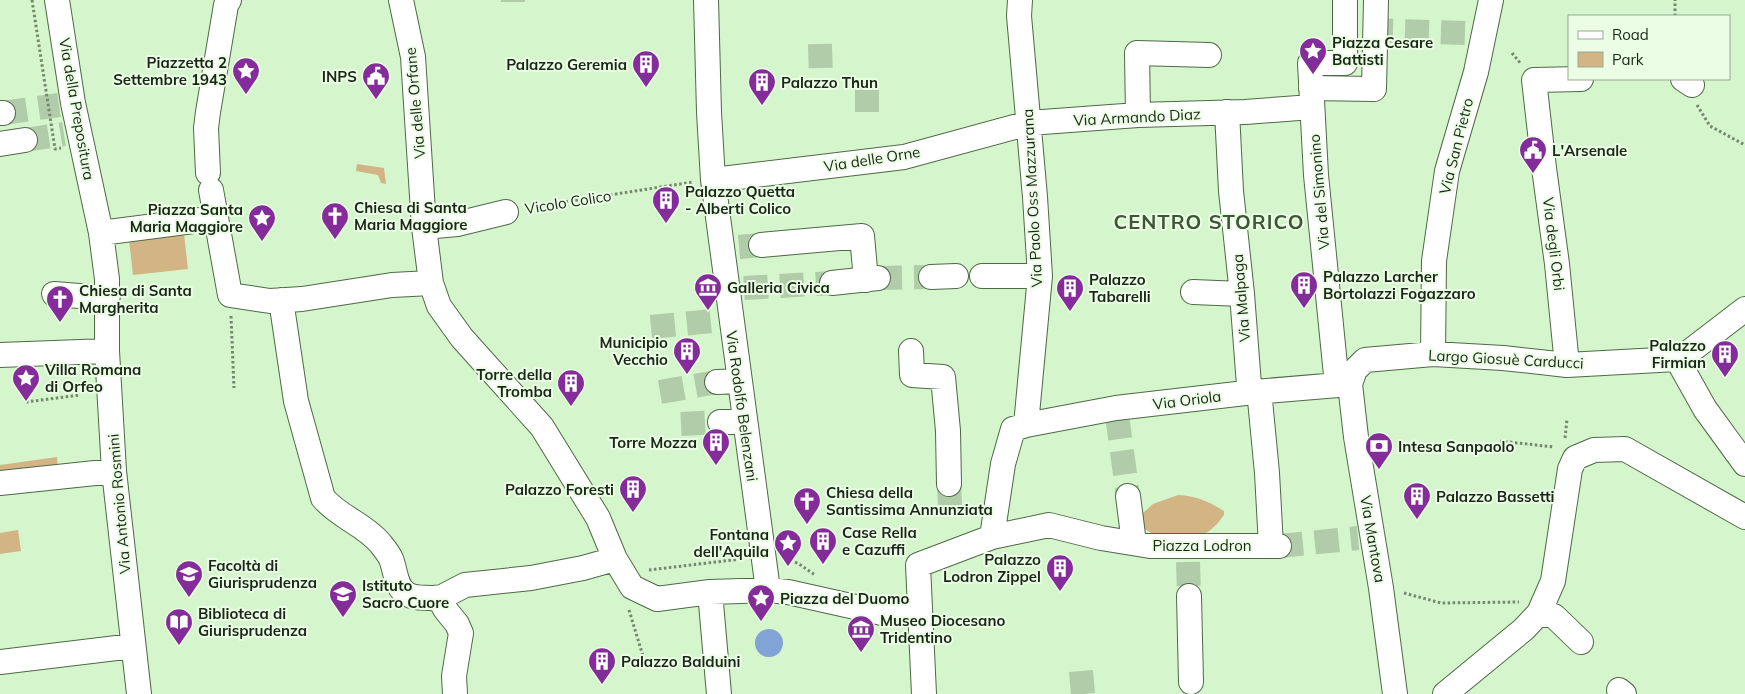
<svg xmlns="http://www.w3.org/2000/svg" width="1745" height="694" viewBox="0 0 1745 694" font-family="Mulish,sans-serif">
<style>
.green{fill:#d2b485}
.water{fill:#82a3d5}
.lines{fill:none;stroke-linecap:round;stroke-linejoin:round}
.minor-tunnel{stroke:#b0cca8;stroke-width:24;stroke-dasharray:24 12;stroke-linecap:butt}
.minor-casing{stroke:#4e6946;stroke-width:26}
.path{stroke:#73886d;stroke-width:3;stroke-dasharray:2.5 2.5;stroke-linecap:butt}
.minor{stroke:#fff;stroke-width:24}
.labels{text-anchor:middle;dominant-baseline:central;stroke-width:4;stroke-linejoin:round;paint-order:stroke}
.poi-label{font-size:15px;font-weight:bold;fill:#1a2617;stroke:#ebfee5;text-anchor:start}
.street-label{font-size:15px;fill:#1a2617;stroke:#ebfee5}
.district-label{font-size:20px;font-weight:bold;letter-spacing:1px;fill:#3d5735;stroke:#ebfee5}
</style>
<rect width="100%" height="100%" fill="#d5f5cc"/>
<!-- green -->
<path class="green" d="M357,164L384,168L386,184L381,183L378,175L356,171Z
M184,234L188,269L133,275L129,240Z
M57,457L58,469L0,476V465Z
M1178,495C1196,496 1208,501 1224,511V515L1217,524L1208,532L1195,537H1158L1135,523V520L1153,504Z
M18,530L21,551L0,554V533Z"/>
<!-- water -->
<path class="water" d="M755 643a14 14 0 1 1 28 0a14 14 0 1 1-28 0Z"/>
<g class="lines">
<!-- minor-tunnel -->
<path class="minor-tunnel" d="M513,0V2
M1369,30L1465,33
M820,44L821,80
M855,100H884
M3,113L59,105
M25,140L64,134
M739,247L761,245
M878,278L929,277
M744,288L832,283
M651,327L712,321
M660,392L717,382
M1117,415L1128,496
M681,424L720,422
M949,484L950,506
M1279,546L1358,538
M1188,562L1189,596
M1081,671L1083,694"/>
<!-- minor casing -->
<g class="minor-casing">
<path id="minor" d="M57,0L73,103L101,233L107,279V351L114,471L139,694
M401,0L413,57L424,227L431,283L439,306L462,338L542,427L598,518L615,559L632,587L657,599L710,592L768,590L788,592L882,613H920
M706,0L709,112L713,180L768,590
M1020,0L1019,16L1035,197L1040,276L1026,425
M1683,79L1692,85
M1311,88L1374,89L1376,0
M1227,112L1231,191L1242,294L1249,385L1260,400L1267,473L1271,546
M0,113H3
M1138,115L1137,53L1209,55
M0,144L25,140
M208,173L206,128L208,112L226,5L229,0
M713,180L904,157L1029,123L1138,115L1245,112L1312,107
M211,190L230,295L270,301L302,299L392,285L431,283
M424,227L457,224L506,212
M101,233L216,218
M761,245L862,236L866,280
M982,276H1040
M931,277L956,276
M832,283L878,278
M1193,292L1242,294
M54,294L92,297L108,296
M281,300L296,401L323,498C339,517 364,524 380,543C384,548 389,554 391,559C396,571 395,587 407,594C416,600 430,596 440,600L445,609L457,624L461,633L454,676L455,694
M911,351L912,375L943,377L948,431L949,484
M1433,354L1434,261L1447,171L1476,72L1491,0
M0,355L107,351
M1677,359L1705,409L1745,464
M1567,365L1557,264L1544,168L1534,80L1581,79
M717,382L739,381
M1337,385L1316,175L1310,63H1345V0
M720,422H745
M0,483L114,471
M1128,496L1134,543
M992,537L1049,525L1101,538L1150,546H1279
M710,592L719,694
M1189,596L1191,682
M434,598L442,597L465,585L531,578L583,568L615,559
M1539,613L1554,616L1581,642
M0,662L133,646
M1619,690L1624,694
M924,694L918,565L992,537L1003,464L1013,429L1026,425L1116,408L1254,392L1350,384
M1395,694L1381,588L1356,437L1350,384L1355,370L1365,360L1433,354L1503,358L1567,365L1677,359L1689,352L1745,309
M1445,694L1524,629L1539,613L1553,581L1570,469L1575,458L1594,450L1625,449L1745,517"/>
</g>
<!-- path -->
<path class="path" d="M32,0L55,149L61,148
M1675,16V0
M1512,53L1521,64
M1697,105L1710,126L1745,145
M526,208L693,182
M231,316L234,388
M26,402L80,395
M1565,438L1567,419
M1500,441L1554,447
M786,558L799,564L815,575
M649,570L741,559
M1404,593L1441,603L1519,602
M629,610L646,666"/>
<!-- minor -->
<use href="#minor" class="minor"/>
</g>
<!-- icons -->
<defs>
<g id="sight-pin" transform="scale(1.4375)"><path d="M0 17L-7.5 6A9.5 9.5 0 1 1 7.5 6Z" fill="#832c9a" stroke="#ebfee5"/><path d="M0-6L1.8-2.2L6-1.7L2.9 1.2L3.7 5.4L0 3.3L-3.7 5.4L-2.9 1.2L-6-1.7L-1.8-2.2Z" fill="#fff"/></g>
<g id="building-pin" transform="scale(1.4375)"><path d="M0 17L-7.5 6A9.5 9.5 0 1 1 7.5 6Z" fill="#832c9a" stroke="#ebfee5"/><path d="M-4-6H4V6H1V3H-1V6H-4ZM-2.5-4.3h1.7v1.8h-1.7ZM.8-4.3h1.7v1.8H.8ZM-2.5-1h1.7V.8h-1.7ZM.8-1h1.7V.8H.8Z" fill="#fff"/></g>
<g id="civic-pin" transform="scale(1.4375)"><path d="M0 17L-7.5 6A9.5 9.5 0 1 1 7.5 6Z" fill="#832c9a" stroke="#ebfee5"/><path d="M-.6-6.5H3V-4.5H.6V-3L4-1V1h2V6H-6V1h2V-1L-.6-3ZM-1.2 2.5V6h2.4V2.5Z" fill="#fff"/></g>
<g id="church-pin" transform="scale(1.4375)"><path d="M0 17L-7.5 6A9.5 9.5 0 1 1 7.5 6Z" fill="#832c9a" stroke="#ebfee5"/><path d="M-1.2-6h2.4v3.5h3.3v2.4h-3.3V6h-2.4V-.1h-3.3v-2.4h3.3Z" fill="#fff"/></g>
<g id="museum-pin" transform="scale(1.4375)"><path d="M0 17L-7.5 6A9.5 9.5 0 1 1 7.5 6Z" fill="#832c9a" stroke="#ebfee5"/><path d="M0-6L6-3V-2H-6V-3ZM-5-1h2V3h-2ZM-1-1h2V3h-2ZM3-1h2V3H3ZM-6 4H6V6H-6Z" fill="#fff"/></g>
<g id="bank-pin" transform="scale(1.4375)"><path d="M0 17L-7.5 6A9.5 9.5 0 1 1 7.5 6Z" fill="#832c9a" stroke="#ebfee5"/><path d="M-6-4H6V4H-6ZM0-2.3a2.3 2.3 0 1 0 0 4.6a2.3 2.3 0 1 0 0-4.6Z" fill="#fff"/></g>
<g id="university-pin" transform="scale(1.4375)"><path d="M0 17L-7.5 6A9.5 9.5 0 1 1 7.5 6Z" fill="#832c9a" stroke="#ebfee5"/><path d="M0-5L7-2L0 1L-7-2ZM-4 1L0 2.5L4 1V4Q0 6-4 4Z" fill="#fff"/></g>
<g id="school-pin" transform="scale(1.4375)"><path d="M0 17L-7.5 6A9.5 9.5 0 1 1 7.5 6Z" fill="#832c9a" stroke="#ebfee5"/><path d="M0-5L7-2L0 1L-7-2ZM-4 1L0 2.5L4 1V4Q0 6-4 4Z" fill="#fff"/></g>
<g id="library-pin" transform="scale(1.4375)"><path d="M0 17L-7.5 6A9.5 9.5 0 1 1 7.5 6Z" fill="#832c9a" stroke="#ebfee5"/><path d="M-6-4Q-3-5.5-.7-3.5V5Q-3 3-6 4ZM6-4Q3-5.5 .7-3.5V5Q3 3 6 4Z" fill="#fff"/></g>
</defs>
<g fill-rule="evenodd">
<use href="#sight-pin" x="1313" y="51"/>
<use href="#building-pin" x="646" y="64"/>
<use href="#sight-pin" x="246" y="71"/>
<use href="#civic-pin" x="376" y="76"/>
<use href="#building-pin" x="762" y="82"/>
<use href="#civic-pin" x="1533" y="150"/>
<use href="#building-pin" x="666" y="200"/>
<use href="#church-pin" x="335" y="216"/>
<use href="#sight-pin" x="262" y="218"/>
<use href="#building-pin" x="1304" y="285"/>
<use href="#museum-pin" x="708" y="287"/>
<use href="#building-pin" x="1070" y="288"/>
<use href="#church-pin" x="60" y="299"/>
<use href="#building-pin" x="687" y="351"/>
<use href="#building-pin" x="1725" y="354"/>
<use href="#sight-pin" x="26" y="378"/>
<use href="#building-pin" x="571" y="383"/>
<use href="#building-pin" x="716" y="442"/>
<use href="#bank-pin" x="1379" y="446"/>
<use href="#building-pin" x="633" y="489"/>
<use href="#building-pin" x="1417" y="496"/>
<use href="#church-pin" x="807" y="501"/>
<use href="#building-pin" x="823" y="541"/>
<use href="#sight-pin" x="788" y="543"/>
<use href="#building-pin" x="1060" y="568"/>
<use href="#university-pin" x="189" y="574"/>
<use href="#school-pin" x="343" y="594"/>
<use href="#sight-pin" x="761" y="598"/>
<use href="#library-pin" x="179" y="622"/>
<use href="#museum-pin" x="861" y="629"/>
<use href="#building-pin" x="602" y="661"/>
</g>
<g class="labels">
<!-- poi labels -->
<g class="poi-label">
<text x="1332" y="42">Piazza Cesare<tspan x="1332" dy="17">Battisti</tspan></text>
<text x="227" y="62" text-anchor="end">Piazzetta 2<tspan x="227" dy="17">Settembre 1943</tspan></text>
<text x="627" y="64" text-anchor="end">Palazzo Geremia</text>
<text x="357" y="76" text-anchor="end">INPS</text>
<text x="781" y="82">Palazzo Thun</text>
<text x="1552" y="150">L'Arsenale</text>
<text x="685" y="191">Palazzo Quetta<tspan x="685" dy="17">- Alberti Colico</tspan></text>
<text x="354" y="207">Chiesa di Santa<tspan x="354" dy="17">Maria Maggiore</tspan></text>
<text x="243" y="209" text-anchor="end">Piazza Santa<tspan x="243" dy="17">Maria Maggiore</tspan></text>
<text x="1323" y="276">Palazzo Larcher<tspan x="1323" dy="17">Bortolazzi Fogazzaro</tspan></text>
<text x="1089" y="279">Palazzo<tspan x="1089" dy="17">Tabarelli</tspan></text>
<text x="727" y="287">Galleria Civica</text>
<text x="79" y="290">Chiesa di Santa<tspan x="79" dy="17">Margherita</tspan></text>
<text x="668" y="342" text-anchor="end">Municipio<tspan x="668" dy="17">Vecchio</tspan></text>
<text x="1706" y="345" text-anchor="end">Palazzo<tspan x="1706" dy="17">Firmian</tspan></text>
<text x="45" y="369">Villa Romana<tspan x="45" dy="17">di Orfeo</tspan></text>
<text x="552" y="374" text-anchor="end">Torre della<tspan x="552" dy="17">Tromba</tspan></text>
<text x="697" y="442" text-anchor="end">Torre Mozza</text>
<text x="1398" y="446">Intesa Sanpaolo</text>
<text x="614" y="489" text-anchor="end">Palazzo Foresti</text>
<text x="826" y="492">Chiesa della<tspan x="826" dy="17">Santissima Annunziata</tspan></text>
<text x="1436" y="496">Palazzo Bassetti</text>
<text x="842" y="532">Case Rella<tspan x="842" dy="17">e Cazuffi</tspan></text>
<text x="769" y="534" text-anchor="end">Fontana<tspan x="769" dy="17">dell'Aquila</tspan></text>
<text x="1041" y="559" text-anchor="end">Palazzo<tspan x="1041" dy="17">Lodron Zippel</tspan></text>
<text x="208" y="565">Facoltà di<tspan x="208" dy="17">Giurisprudenza</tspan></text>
<text x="362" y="585">Istituto<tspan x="362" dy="17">Sacro Cuore</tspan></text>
<text x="780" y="598">Piazza del Duomo</text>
<text x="198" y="613">Biblioteca di<tspan x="198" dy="17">Giurisprudenza</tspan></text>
<text x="880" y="620">Museo Diocesano<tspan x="880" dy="17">Tridentino</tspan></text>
<text x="621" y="661">Palazzo Balduini</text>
</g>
<!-- street labels -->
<g class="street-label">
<text transform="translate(415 103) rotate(-95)">Via delle Orfane</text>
<text transform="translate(77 109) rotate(80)">Via della Prepositura</text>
<text transform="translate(1137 117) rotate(-3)">Via Armando Diaz</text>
<text transform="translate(1456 146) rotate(-76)">Via San Pietro</text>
<text transform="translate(872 159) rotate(-9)">Via delle Orne</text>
<text transform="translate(1319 192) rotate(-95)">Via del Simonino</text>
<text transform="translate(1032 198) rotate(-93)">Via Paolo Oss Mazzurana</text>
<text transform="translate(568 202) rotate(-9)">Vicolo Colico</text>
<text transform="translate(1554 244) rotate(83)">Via degli Orbi</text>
<text transform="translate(1241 298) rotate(-95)">Via Malpaga</text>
<text transform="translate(1506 359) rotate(3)">Largo Giosuè Carducci</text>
<text transform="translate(1187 400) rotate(-7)">Via Oriola</text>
<text transform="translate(742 406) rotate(82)">Via Rodolfo Belenzani</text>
<text transform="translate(119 504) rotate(-95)">Via Antonio Rosmini</text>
<text transform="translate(1373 539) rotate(80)">Via Mantova</text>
<text x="1202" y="545">Piazza Lodron</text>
</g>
<!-- district labels -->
<g class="district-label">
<text x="1209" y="221">CENTRO STORICO</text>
</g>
</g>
<!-- legend -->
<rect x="1568" y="15" width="162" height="65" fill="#ebfee5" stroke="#97a893"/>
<rect x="1578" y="31" width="25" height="8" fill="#ffffff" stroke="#97a893"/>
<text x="1612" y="40" font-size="15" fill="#1a2617">Road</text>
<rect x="1578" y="52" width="25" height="15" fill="#d2b485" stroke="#97a893"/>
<text x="1612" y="65" font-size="15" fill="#1a2617">Park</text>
</svg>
